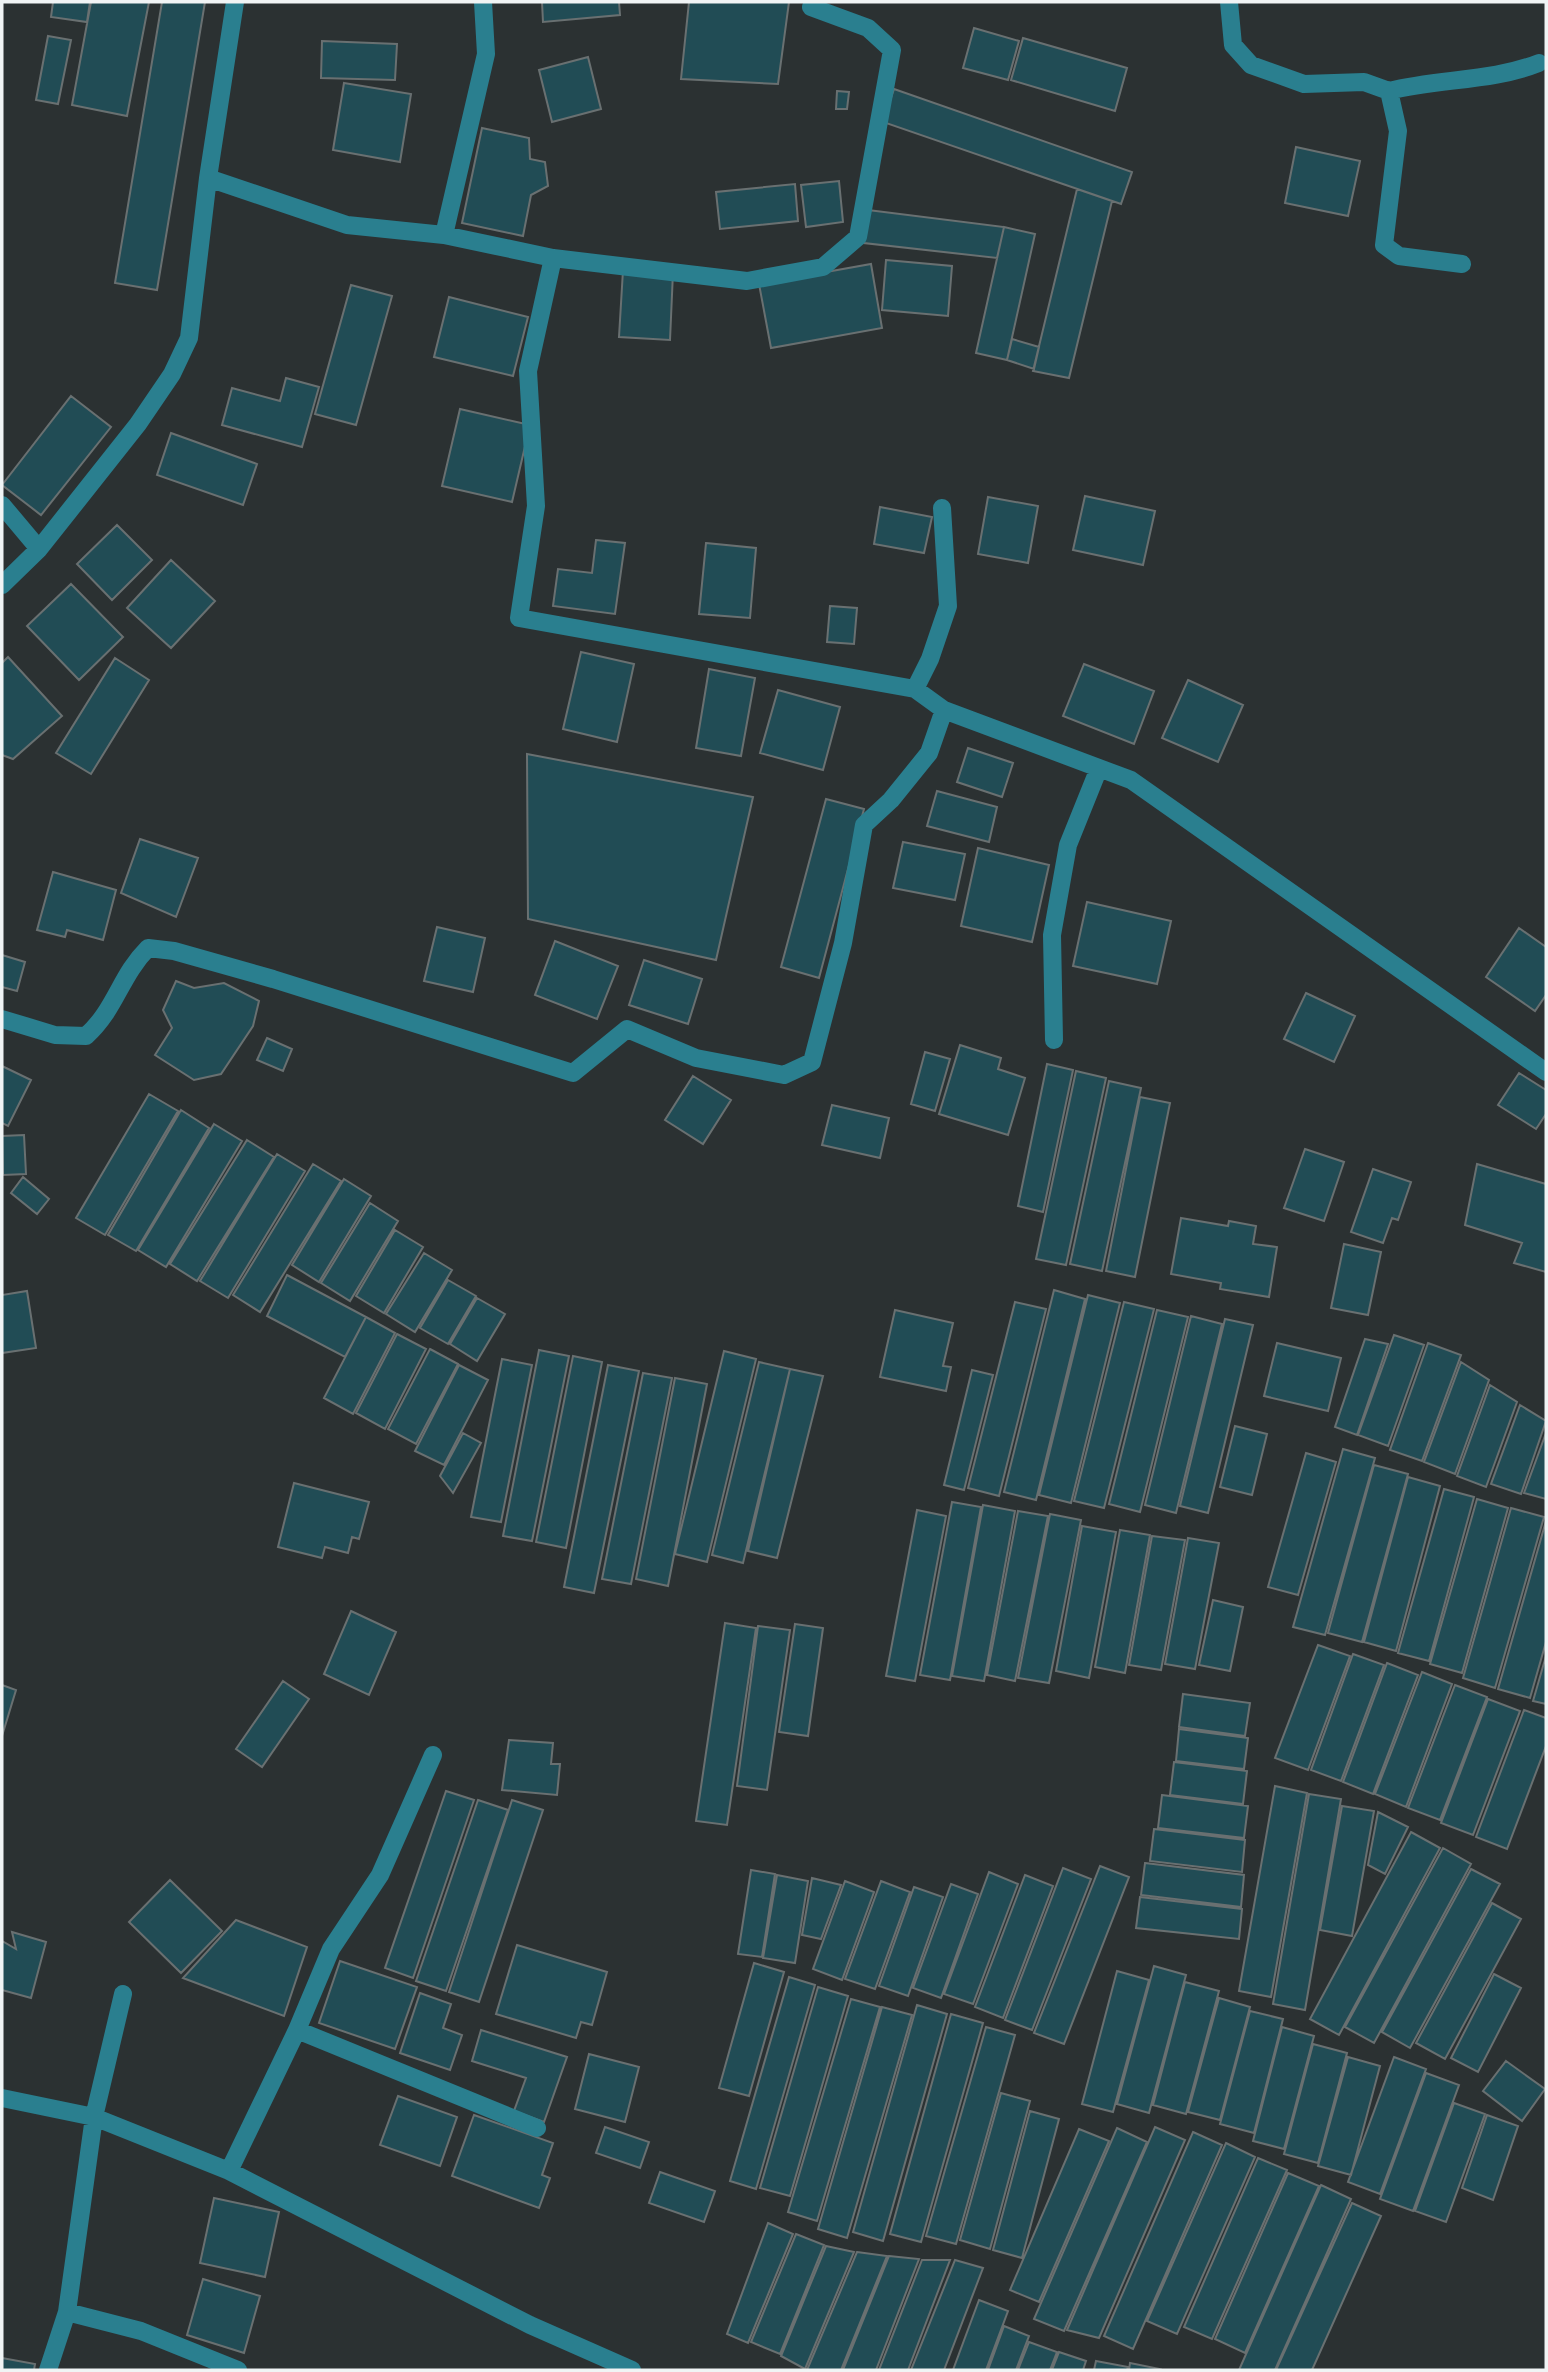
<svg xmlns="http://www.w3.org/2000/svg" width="1548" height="2372" viewBox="0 0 1548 2372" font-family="'IBM Plex Sans',sans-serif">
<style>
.building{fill:#214c55;stroke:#697071;stroke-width:2}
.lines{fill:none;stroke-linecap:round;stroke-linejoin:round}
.minor{stroke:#2a7f8f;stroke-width:18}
</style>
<rect width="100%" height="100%" fill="#2b3132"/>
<!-- building -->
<path class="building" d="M53,2H90L87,22L51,17Z
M91,2H149L127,116L72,105Z
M162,2H205L157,290L115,283Z
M542,2H619L620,15L543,22Z
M689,2H789L778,84L681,79Z
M974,28L1019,41L1008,80L963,68Z
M48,36L71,40L58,104L36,100Z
M1023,38L1127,68L1115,111L1011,80Z
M322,41L397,44L395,80L321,78Z
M588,57L601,109L552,122L539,70Z
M344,83L411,94L400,162L333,150Z
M894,89L1132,172L1121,204L883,122Z
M837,91L849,92L847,109H836Z
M482,128L529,138L530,159L545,162L548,186L531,195L523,236L462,223Z
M1296,147L1360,161L1348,216L1285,203Z
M839,181L843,222L806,227L801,185Z
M795,184L798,221L720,229L716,192Z
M1077,189L1112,201L1069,378L1033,371Z
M868,210L1004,227L997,258L864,243Z
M1004,227L1035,234L1007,360L976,353Z
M886,260L952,266L948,316L882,310Z
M871,264L882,328L771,348L759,284Z
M623,270L673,272L670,340L619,337Z
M351,285L392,296L356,425L315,414Z
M449,297L528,317L513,376L434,357Z
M1012,339L1039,347L1034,369L1007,360Z
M286,378L319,387L302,447L222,425L232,388L280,401Z
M71,396L111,427L41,515L2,485Z
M460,409L530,425L512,502L442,486Z
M171,433L257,464L243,505L157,475Z
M1085,496L1155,511L1143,565L1073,550Z
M988,497L1038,506L1028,563L978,554Z
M880,507L932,517L924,553L874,544Z
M117,525L152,560L112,600L77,564Z
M596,540L625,543L615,614L553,606L558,569L592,573Z
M706,543L756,548L750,618L699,614Z
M171,560L215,601L171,648L127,608Z
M71,584L123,637L79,680L27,626Z
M830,606L857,608L854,644L827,642Z
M581,652L634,664L617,742L563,729Z
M8,657L62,716L13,759L2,755V663Z
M115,658L149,680L91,774L56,753Z
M1084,664L1154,691L1134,744L1063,716Z
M709,669L755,678L741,756L696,748Z
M1188,680L1243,705L1218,762L1162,738Z
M778,690L840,707L823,770L760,753Z
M968,748L1013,763L1002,797L957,782Z
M527,754L753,797L716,960L528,919Z
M937,791L997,807L989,842L927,826Z
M826,799L864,809L819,978L781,967Z
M140,839L198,858L176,917L121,893Z
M903,842L965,854L955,900L893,888Z
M978,848L1049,865L1032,942L961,926Z
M53,872L116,890L103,940L67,930L65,937L37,930Z
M1087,902L1171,921L1157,984L1073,966Z
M437,927L485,938L473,992L424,981Z
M1519,928L1546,947V995L1535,1011L1486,977Z
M555,941L618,966L597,1019L535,995Z
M2,955L25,962L17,991L2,987Z
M644,960L702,979L688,1024L629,1005Z
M176,981L194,988L224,983L259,1001L253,1026L221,1074L194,1080L155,1055L172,1028L163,1010Z
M1306,993L1355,1016L1334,1062L1284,1039Z
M267,1038L292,1049L283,1071L257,1060Z
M960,1045L1001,1058L998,1069L1025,1078L1008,1135L939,1114Z
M925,1052L950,1059L935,1111L911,1104Z
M1047,1064L1073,1070L1043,1212L1018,1206Z
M2,1066L31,1080L8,1126L2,1123Z
M1076,1071L1106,1078L1066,1265L1036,1259Z
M1519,1073L1546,1090V1114L1536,1129L1498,1105Z
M693,1076L731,1100L703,1144L665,1120Z
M1109,1081L1141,1088L1102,1271L1070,1264Z
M149,1094L178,1111L105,1235L76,1218Z
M1140,1097L1170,1103L1135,1277L1106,1271Z
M832,1105L889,1118L880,1158L822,1145Z
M181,1110L209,1128L136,1251L108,1235Z
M214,1124L242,1141L166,1267L138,1250Z
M24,1135L26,1174L3,1175L2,1136Z
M247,1140L274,1157L197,1281L170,1264Z
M1305,1149L1344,1162L1324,1221L1284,1208Z
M277,1154L305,1171L228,1298L200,1281Z
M313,1164L341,1181L260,1312L233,1295Z
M1477,1164L1546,1184V1272L1514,1263L1522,1243L1465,1225Z
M1373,1169L1411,1182L1398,1220L1392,1218L1383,1243L1351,1232Z
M23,1177L49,1199L37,1214L11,1193Z
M344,1179L371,1196L319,1282L292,1265Z
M370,1203L398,1221L350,1301L321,1283Z
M1181,1218L1228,1226L1229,1221L1256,1226L1253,1244L1277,1247L1269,1297L1220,1289L1221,1283L1171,1274Z
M395,1230L423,1247L384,1313L356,1296Z
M1344,1244L1381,1252L1368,1315L1331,1308Z
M424,1253L452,1270L415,1332L386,1314Z
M287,1275L366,1317L345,1357L267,1316Z
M448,1280L476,1296L448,1344L420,1328Z
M1054,1290L1085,1299L1036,1500L1004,1492Z
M27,1291L36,1348L2,1353V1295Z
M1088,1295L1120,1303L1071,1503L1039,1495Z
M477,1298L505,1314L477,1361L450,1344Z
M1015,1302L1046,1309L999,1496L968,1488Z
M1124,1302L1154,1309L1104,1508L1074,1501Z
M895,1310L953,1323L943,1366L951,1367L946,1391L880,1377Z
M1157,1310L1188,1317L1140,1512L1109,1504Z
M1191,1316L1222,1324L1176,1513L1145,1505Z
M366,1317L395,1333L353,1414L324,1398Z
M1225,1319L1253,1325L1208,1513L1180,1506Z
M397,1334L426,1349L385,1429L356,1413Z
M1394,1335L1424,1345L1388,1446L1358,1435Z
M1365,1339L1388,1344L1357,1435L1335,1427Z
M1277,1343L1341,1358L1328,1411L1264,1396Z
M1428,1343L1461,1355L1422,1461L1390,1450Z
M430,1349L458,1364L416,1444L388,1429Z
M539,1350L569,1356L532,1541L503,1536Z
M724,1351L756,1359L707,1562L675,1554Z
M573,1356L602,1362L566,1548L536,1542Z
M502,1359L532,1365L501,1522L471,1517Z
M759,1362L790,1369L743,1563L712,1555Z
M1461,1362L1489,1380L1455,1474L1424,1462Z
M459,1365L488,1380L444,1465L415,1451Z
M608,1365L639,1371L594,1593L564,1587Z
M790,1369L823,1376L777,1558L748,1551Z
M972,1370L993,1375L964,1490L944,1485Z
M643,1373L672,1378L631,1584L602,1579Z
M675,1378L707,1384L668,1586L636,1579Z
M1490,1385L1517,1402L1486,1487L1457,1476Z
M1520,1405L1546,1421L1521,1494L1491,1484Z
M1235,1426L1267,1434L1252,1495L1220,1487Z
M463,1433L481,1443L453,1493L440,1476Z
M1546,1433V1499L1524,1493Z
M1343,1449L1375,1458L1325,1635L1293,1627Z
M1306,1453L1336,1462L1298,1595L1268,1587Z
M1374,1465L1408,1474L1362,1642L1328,1633Z
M1408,1477L1440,1486L1396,1651L1364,1642Z
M294,1483L369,1502L359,1539L352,1537L348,1553L325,1547L322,1558L278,1547Z
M1444,1489L1474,1497L1429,1661L1398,1653Z
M1477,1499L1508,1508L1462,1673L1430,1664Z
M952,1502L981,1507L950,1680L920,1675Z
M983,1505L1015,1511L984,1681L952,1676Z
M1511,1508L1544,1517L1495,1688L1463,1678Z
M917,1510L946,1516L915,1681L886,1676Z
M1018,1511L1048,1516L1015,1681L987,1675Z
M1050,1514L1081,1520L1049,1683L1018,1678Z
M1546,1521V1642L1530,1698L1498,1689Z
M1082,1526L1116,1532L1089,1678L1056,1671Z
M1120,1530L1150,1535L1125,1673L1095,1667Z
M1152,1536L1185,1540L1161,1670L1129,1665Z
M1188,1538L1219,1543L1195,1669L1165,1664Z
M1213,1600L1243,1607L1230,1671L1199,1665Z
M351,1611L396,1632L369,1695L324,1674Z
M725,1623L756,1628L727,1825L696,1821Z
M795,1624L823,1628L808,1736L779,1732Z
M758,1626L790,1630L767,1790L737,1786Z
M1318,1645L1350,1656L1308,1770L1275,1758Z
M1353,1654L1384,1665L1341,1781L1311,1770Z
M1546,1656V1704L1533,1701Z
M1387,1663L1418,1675L1373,1794L1343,1782Z
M1422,1672L1452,1684L1406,1807L1375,1794Z
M283,1681L309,1699L262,1767L236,1749Z
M2,1685L16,1690L2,1736Z
M1455,1685L1487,1697L1440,1820L1408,1808Z
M1183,1694L1250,1703L1245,1736L1179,1727Z
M1488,1699L1520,1711L1473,1835L1441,1823Z
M1524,1710L1546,1718V1746L1507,1849L1476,1837Z
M1179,1729L1248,1738L1244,1769L1176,1761Z
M509,1740L553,1743L551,1764H560L557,1795L502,1790Z
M1174,1762L1247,1771L1243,1804L1170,1795Z
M1275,1786L1307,1793L1271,1997L1239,1991Z
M446,1791L474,1800L413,1978L385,1968Z
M1309,1794L1341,1799L1305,2010L1273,2004Z
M1162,1795L1248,1806L1244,1838L1158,1828Z
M478,1800L508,1810L446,1991L416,1981Z
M512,1800L543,1810L479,2002L449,1992Z
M1342,1806L1374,1811L1352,1936L1320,1930Z
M1378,1812L1408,1827L1385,1874L1368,1865Z
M1154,1829L1245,1840L1242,1872L1150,1861Z
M1411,1832L1440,1848L1339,2035L1310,2019Z
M1443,1848L1471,1864L1374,2043L1345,2027Z
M1145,1863L1244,1875L1241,1907L1141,1895Z
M1100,1866L1129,1877L1064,2044L1034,2033Z
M1063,1868L1091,1879L1032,2030L1005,2020Z
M1471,1869L1500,1884L1410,2048L1382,2032Z
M751,1870L775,1874L762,1957L738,1954Z
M989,1872L1018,1884L973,2004L944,1994Z
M777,1875L808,1881L795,1963L763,1958Z
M1025,1875L1053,1886L1003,2018L975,2007Z
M812,1878L841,1885L821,1939L802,1935Z
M170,1880L222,1931L181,1973L129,1922Z
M845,1881L874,1892L842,1980L813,1969Z
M881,1881L910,1892L875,1989L845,1979Z
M951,1884L978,1894L941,1998L913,1988Z
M914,1887L943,1897L908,1996L879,1986Z
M1140,1897L1242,1909L1239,1939L1136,1928Z
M1492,1903L1521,1919L1445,2059L1416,2043Z
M236,1920L307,1947L284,2016L183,1978Z
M12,1932L46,1942L31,1998L2,1990V1941L16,1949Z
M517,1945L607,1972L592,2025L581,2022L576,2038L496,2014Z
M340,1961L417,1987L395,2049L319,2023Z
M754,1963L784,1972L749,2096L719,2088Z
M1154,1966L1186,1975L1149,2113L1117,2104Z
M1117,1971L1149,1980L1113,2112L1082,2104Z
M1494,1974L1521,1988L1478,2072L1451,2058Z
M789,1977L815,1985L756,2189L730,2181Z
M1185,1982L1219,1991L1186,2114L1153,2105Z
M818,1987L848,1996L790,2196L760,2188Z
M420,1993L451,2004L443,2028L462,2035L450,2070L400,2053Z
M1219,1998L1250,2007L1220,2120L1188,2112Z
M851,1999L880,2007L817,2221L788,2212Z
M917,2005L947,2014L883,2241L853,2232Z
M882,2007L912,2015L847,2238L818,2229Z
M1250,2011L1283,2019L1254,2133L1220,2124Z
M951,2014L983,2023L921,2242L890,2234Z
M986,2027L1015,2035L956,2244L926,2236Z
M1282,2027L1314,2036L1284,2149L1253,2141Z
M481,2030L567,2057L544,2122L514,2111L526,2078L472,2061Z
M1313,2044L1347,2053L1318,2163L1284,2154Z
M589,2054L639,2067L625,2122L575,2109Z
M1348,2057L1380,2066L1351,2175L1318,2166Z
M1394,2057L1426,2069L1380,2194L1348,2182Z
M1506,2061L1545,2089L1522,2121L1483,2091Z
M1426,2073L1459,2085L1413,2211L1380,2199Z
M1001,2093L1030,2101L990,2249L960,2240Z
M398,2096L457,2117L440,2166L380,2145Z
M1454,2103L1485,2114L1446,2222L1415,2211Z
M1030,2111L1059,2119L1022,2258L993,2250Z
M474,2115L553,2143L542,2175L550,2178L539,2208L452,2176Z
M1487,2115L1518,2126L1493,2200L1462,2188Z
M605,2127L649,2142L640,2168L596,2153Z
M1155,2127L1185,2140L1099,2338L1067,2330Z
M1117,2128L1147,2142L1064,2331L1034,2319Z
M1079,2129L1109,2141L1039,2302L1010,2290Z
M1193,2132L1222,2145L1133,2349L1104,2336Z
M1226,2143L1255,2157L1177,2334L1147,2321Z
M1258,2158L1287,2170L1212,2339L1184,2327Z
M660,2172L715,2191L704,2222L649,2203Z
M1288,2173L1319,2186L1245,2353L1215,2339Z
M1321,2185L1351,2199L1275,2370H1239Z
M214,2198L279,2212L265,2277L200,2263Z
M1352,2203L1381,2216L1312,2370H1276Z
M768,2223L793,2234L748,2343L727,2334Z
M796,2234L824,2245L780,2354L751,2342Z
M826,2246L854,2252L805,2369L781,2356Z
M857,2252L887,2256L841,2370H807Z
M889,2256L919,2259L876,2370H843Z
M922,2260H950L908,2370H879Z
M955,2260L983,2268L944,2370H911Z
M203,2279L260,2296L244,2353L187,2335Z
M979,2300L1008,2311L986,2370H953Z
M1004,2326L1029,2336L1016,2370H988Z
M1029,2342L1057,2352L1050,2370H1018Z
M1059,2352L1086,2361L1083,2370H1052Z
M2,2358L35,2364L34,2370H2Z
M1096,2361L1128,2367L1127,2370H1094Z
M1130,2363L1160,2369L1159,2370H1129Z"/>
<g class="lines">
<!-- minor -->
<path class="minor" d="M1229,2L1233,45L1251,65L1304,84L1364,82L1389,91L1398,131L1384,245L1399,256L1462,264
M1389,91C1439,78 1491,82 1539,63
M208,178L347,225L444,235L553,258L747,281L823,267L858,237L892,50L868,28L811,7
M444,235L486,54L483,2
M553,258L528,371L536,506L519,618L915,689L944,710L1131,780L1546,1072
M2,505L39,549
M2,585L39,549L138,424L172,374L189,338L208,178L235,2
M915,689L930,659L948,606L942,508
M2,1019L55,1035L86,1036C116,1009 120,976 148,948L174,951L273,979L573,1073L627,1029L696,1058L784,1075L812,1062L843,943L864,825L891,800L929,753L944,710
M1054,1040L1052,935L1068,845L1099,768
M297,2030L331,1949L380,1875L433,1755
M2,2098L94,2117L229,2171L530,2325L632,2370
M229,2171L297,2030L537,2128
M67,2312L141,2331L238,2370
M48,2370L67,2312L94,2117L123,1994"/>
</g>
<!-- border -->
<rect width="1548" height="2372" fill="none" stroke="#f0f4f5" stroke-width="7"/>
</svg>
